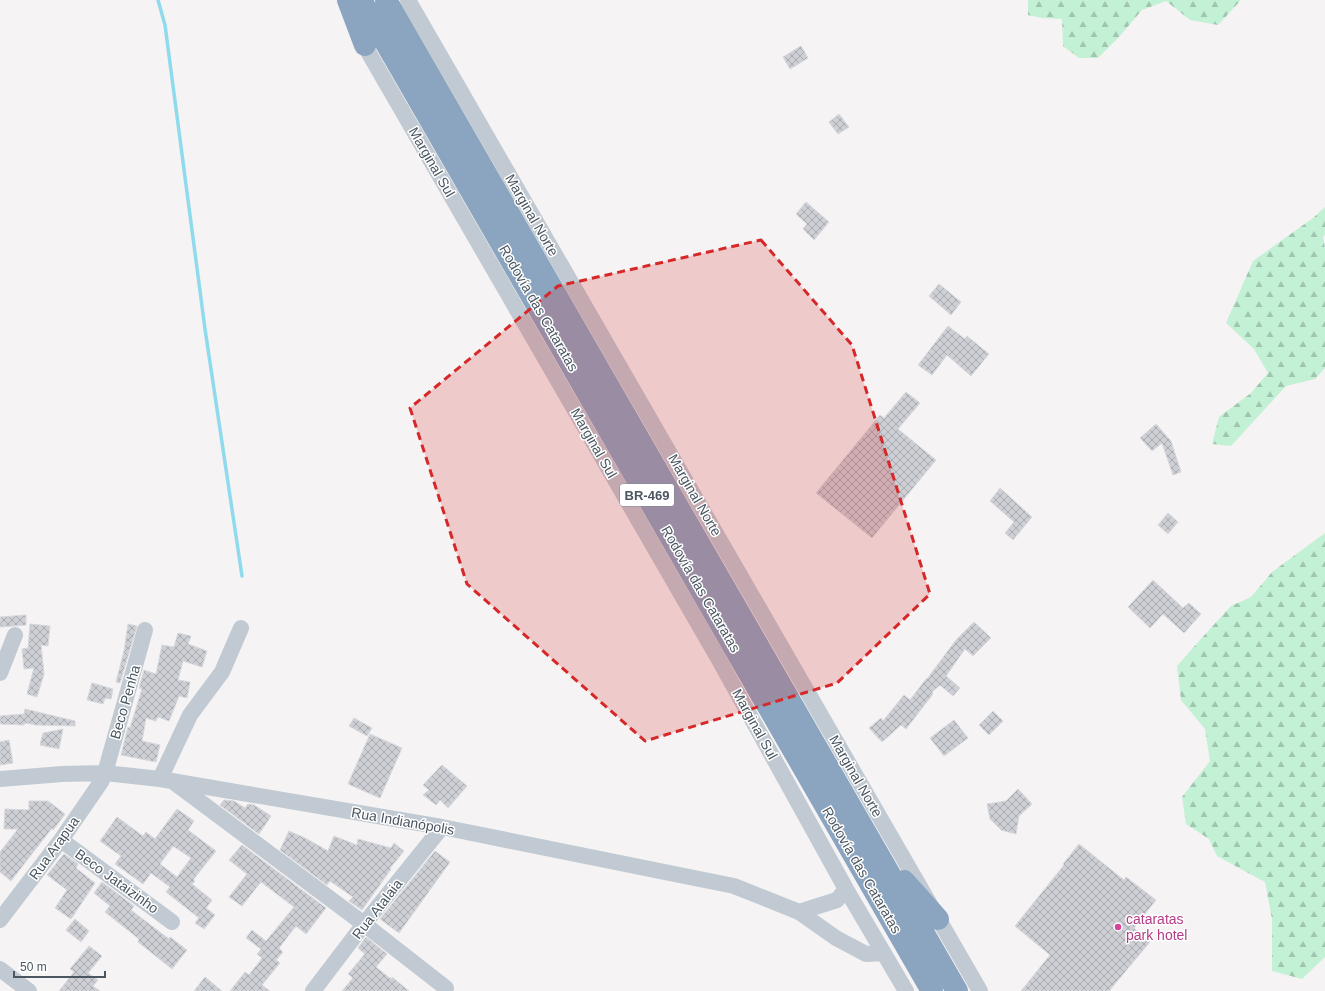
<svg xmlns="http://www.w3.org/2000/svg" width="1325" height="991" viewBox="0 0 1325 991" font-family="Arial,sans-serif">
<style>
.forest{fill:url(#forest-firs)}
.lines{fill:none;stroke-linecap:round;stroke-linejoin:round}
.stream{stroke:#90daee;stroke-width:3.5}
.building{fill:url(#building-cross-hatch);stroke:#d7d9de;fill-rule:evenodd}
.minor{stroke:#c1cad2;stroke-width:16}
.highway{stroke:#8ba5c1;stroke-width:22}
.marked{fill:#d62828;fill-opacity:0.2;stroke:#d62828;stroke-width:3;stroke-dasharray:8 5;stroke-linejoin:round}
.hotel-dot{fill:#d1479c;stroke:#fff;stroke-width:1.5}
.labels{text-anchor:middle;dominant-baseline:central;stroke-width:3;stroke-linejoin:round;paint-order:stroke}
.shield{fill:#fff;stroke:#808990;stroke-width:1}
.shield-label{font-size:13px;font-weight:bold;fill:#4a5661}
.street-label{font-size:14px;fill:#4a5661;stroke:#fff}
.hotel-label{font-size:14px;fill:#b23c85;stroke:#fff;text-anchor:start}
</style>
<defs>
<pattern id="forest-firs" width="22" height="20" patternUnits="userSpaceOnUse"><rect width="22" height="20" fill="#c3f1d5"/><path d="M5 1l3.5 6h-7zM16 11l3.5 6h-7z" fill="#a0c6b0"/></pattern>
<pattern id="building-cross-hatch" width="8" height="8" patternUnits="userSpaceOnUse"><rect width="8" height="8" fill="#cdcfd5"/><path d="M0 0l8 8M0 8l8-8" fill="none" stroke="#a8abb0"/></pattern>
</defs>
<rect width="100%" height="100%" fill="#f5f3f3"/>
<!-- forest -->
<path class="forest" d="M1028,0H1241L1218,25L1190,20L1166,1L1142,10L1119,37L1098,58H1079L1063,46L1062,19L1042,18L1028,15Z
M1325,207V235L1323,237L1325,248V368L1315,379L1286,386L1231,446L1212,444L1219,417L1251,393L1268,373L1254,349L1226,323L1253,261L1313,218Z
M1325,533V957L1302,979L1272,971V919L1265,882L1217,856L1209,839L1186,824L1182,797L1210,761L1205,729L1181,700L1177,666L1200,640L1231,606L1251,597L1272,572Z"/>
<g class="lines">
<!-- stream -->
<path class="stream" d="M158,0L165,25L205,329L242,576"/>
</g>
<!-- building -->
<path class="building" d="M801,46L808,58L790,69L783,57Z
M839,114L849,127L838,134L829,122Z
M806,202L829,222L814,240L803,229L807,224L796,214Z
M939,284L961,302L951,315L929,296Z
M948,326L965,339L967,336L989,354L971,376L947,355L932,375L918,365Z
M906,392L920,403L898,429L936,460L872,538L816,493L880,415L884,418Z
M1156,424L1171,441L1181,472L1173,475L1162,443L1152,451L1140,438Z
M1000,488L1032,517L1013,540L1005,533L1014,522L990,501Z
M1168,513L1178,522L1168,534L1158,525Z
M1153,580L1183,608L1189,603L1201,614L1184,633L1163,614L1150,628L1128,607Z
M26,615V625L0,627V617Z
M974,622L991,638L973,656L965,649L946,676L960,688L953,696L940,685L932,692L933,694L906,729L901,725L882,742L869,728L881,718L883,721L904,695L910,700L926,679H927L956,640Z
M30,624L50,626L48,646L41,645L44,674L37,697L27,694L34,668L24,669L22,649L28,648Z
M128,624L137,626L120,683L116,682L124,651Z
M178,633L191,636L188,644L207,651L202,667L183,661L178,680L190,682L187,698L179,696L169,721L158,717L156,721L146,718L142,741L160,745L156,762L121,755L128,727L130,728L142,689L139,688L144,670L156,674L162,645L174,647Z
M92,683L113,689L111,699L105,698L103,704L87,700Z
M25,709L75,721V726L36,725L25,723L24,725L0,724V716L24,714Z
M993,711L1003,721L989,735L979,725Z
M354,718L372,728L367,736L349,726Z
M954,720L968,738L944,756L930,738Z
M63,729L59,749L40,745L43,733Z
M370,734L402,748L380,798L348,784Z
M9,740L13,763L0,765V742Z
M442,765L467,786L448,808L440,800L436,805L423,795L429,790L423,785Z
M1018,789L1032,804L1019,816L1016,834L1001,830L990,819L987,804L1006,801Z
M224,800L234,801L245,808L248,804L254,805L271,816L259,834L220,805Z
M29,801H48L65,814L53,830L52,828L11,881L0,872V852L18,829H4L5,809L29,810Z
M177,809L194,821L188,830L216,851L193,880L195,881L192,884L212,900L206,908L215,915L204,929L195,923L199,918L166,892L170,887L151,873L143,884L115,864L121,856L100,841L117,817L143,836L146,832L155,839ZM173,846L191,858L177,877L160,864Z
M289,831L305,838L328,851L334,836L357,845L358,839L391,848L394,843L404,851L390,868L391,869L362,910L349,901L353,897L330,881L327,885L280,850Z
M1079,844L1124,880L1126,877L1156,900L1134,928L1150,942L1109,991H1021L1050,955L1015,926L1064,865L1063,864Z
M242,845L326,908L306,934L296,926L279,948L283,952L276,960L280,963L262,985L270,991H230L245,972L249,975L262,958L257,954L261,949L246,938L252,930L266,941L294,907L261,882L242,906L229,897L247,874L229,860Z
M435,851L450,862L399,933L380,919Z
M64,854L78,864L76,868L95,883L71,919L55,908L67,890L47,875Z
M102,882L134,906L131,910L169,939L170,937L187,950L172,969L138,942L139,939L105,912L110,906L94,893Z
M75,919L89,931L81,942L66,930Z
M366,937L387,954L376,967L391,979L392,977L409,991H342L353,978L348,974L365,954L358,948Z
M89,946L102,956L88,973L98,980L93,986L100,991H59L74,972L70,969Z
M205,977L222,991H194Z"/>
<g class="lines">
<!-- minor -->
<path class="minor" d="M408,0L980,991
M359,36L718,658L846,889L906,991
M0,673L15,635
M0,779L62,774L105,773L160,779L442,827L734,886L799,912L836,938L866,954L884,953
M160,779L190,715L222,672L241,628
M175,783L364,924L446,988
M61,840L172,922
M799,912L837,900L846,889
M0,920L61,840L101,782L105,773L145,630
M0,969L29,991
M313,991L364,924L442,827"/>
<!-- highway -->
<path class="highway" d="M348,0L365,45
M361,0L932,991
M386,0L957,991
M904,881L938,919"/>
</g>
<!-- marked area -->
<path class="marked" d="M761,240L852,345L930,594L837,683L645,741L467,584L410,408L558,286Z"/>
<!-- markers -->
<circle class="hotel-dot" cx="1118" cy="927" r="4"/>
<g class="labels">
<!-- shield labels -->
<rect class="shield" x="620" y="484" width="54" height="22" rx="3"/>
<g class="shield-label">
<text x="647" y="495">BR-469</text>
</g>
<!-- street labels -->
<g class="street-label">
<text transform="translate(432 162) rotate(60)">Marginal Sul</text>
<text transform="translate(532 215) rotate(60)">Marginal Norte</text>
<text transform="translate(539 308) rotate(60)">Rodovía das Cataratas</text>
<text transform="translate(594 443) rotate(60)">Marginal Sul</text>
<text transform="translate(695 495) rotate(60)">Marginal Norte</text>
<text transform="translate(701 589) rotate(60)">Rodovía das Cataratas</text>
<text transform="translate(125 702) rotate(-74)">Beco Penha</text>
<text transform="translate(755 724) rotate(61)">Marginal Sul</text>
<text transform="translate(856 776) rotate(60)">Marginal Norte</text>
<text transform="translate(403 821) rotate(10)">Rua Indianópolis</text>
<text transform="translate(54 848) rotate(-54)">Rua Arapua</text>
<text transform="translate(862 870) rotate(60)">Rodovía das Cataratas</text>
<text transform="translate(117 881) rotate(36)">Beco Jataizinho</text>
<text transform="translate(377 909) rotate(-52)">Rua Atalaia</text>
</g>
<!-- hotel labels -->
<g class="hotel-label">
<text x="1126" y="919">cataratas<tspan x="1126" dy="16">park hotel</tspan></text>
</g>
</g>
<!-- scale -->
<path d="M14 971v6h91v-6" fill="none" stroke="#4a5661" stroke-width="2"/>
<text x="20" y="971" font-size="12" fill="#4a5661" stroke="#ffffff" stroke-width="3" paint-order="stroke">50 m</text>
</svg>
